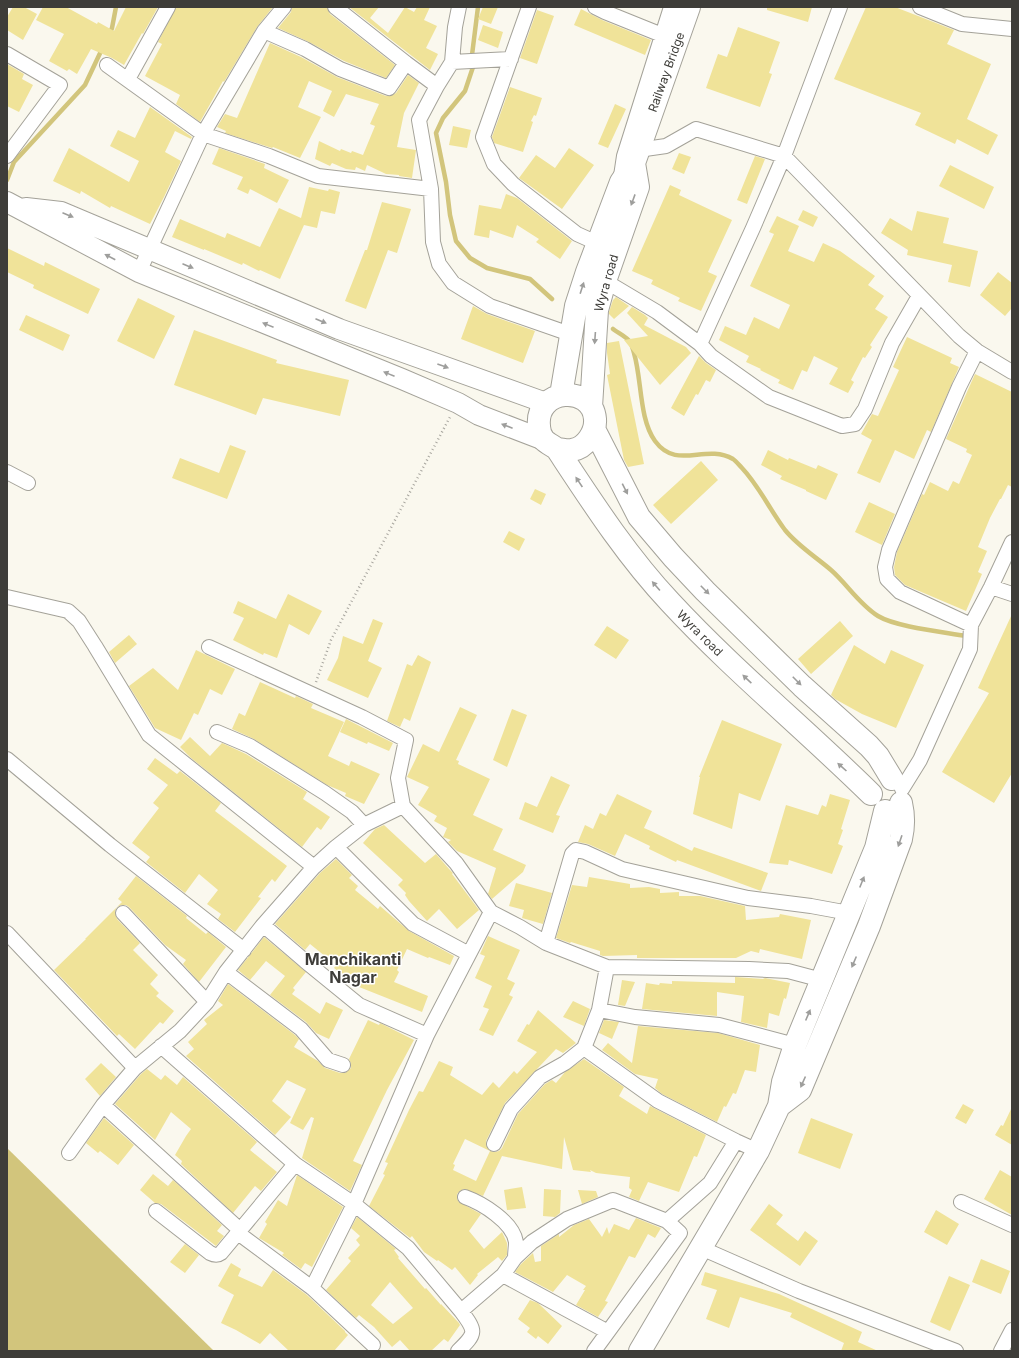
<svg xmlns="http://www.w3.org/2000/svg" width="1019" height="1358" viewBox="0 0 1019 1358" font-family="Inter,sans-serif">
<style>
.water{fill:#d2c57c}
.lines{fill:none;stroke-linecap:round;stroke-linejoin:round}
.stream{stroke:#d2c57c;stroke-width:4.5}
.building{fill:#f0e399;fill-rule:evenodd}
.street-casing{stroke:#a4a299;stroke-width:16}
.secondary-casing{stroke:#a4a299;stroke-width:22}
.primary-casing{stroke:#a4a299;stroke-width:24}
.path{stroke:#a8a69f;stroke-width:2.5;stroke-dasharray:1 3;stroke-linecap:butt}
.street{stroke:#fff;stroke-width:14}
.secondary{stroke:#fff;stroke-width:20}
.primary{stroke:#fff;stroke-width:22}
.oneway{fill:#9e9e9c}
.labels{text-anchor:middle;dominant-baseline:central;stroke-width:3;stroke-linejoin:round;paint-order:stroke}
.street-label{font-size:12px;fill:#3e3d39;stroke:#fff}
.district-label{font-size:16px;font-weight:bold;fill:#3e3d39;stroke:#fff}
</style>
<rect width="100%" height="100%" fill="#faf8ee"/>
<!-- water -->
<path class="water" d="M7,1148L214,1351H7Z"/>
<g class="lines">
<!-- stream -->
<path class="stream" d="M478,7L472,55L473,67L465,91L443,118L436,133L446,182L450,215L456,241L470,258L487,268L530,279L552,299
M109,35L112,28L116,7
M7,180L14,162L85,85L102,49
M613,329C618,333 627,337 630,342C632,345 633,350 634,353C642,380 639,419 655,441C677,471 705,443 733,459C736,461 739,465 742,468C759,486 770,510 785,530C798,546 816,557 831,570C847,584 859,604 878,616C896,627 944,632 966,636"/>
</g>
<!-- building -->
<path class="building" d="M13,7H24L37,14L23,40L7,30V17Z
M43,7H66L97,24L98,22L114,31L126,7H158L143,34L142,33L124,65L112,58L91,49L77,74L69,69L67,71L49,61L64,34L36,20Z
M176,7H273L257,27L224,82L223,81L200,122L176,104L180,95L145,76L162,44L158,42Z
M292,7H327L330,14L395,65L386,78L344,61L309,42L278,28L291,12Z
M349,7H379L370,18L388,33L405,7L414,12L417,7H430L424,20L437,26L426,48L438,54L430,70Z
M483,7H498L491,24L478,19Z
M767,7H812L808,22L767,10Z
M866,7H895L954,30L947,44L991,64L967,119L998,135L988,155L957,139L955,144L915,125L921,113L834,79Z
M581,9L602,20L651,40L645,55L574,25Z
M537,10L554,16L537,64L520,58Z
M483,25L503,32L498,48L478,40Z
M738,27L780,42L769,73L772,74L760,107L706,88L718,54L727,57Z
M270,43L301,57L337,77L386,96H390L396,93L408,75L419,83L404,113L397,147L416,150L412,178L399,176V175L386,174L367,165L365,171L356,167L355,170L346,169L332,163L330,166L315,159L319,141L340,151L341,149L351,153L352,151L363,155L375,126L370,124L379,104L346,94L334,117L323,111L332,91L309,81L298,107L321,117L300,158L273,147L272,148L225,133L226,131L217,127L225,114L237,118Z
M7,64L24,74L22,79L33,85L19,112L7,106Z
M510,87L542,98L536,116L534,115L531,121L533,122L523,152L494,143L492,137Z
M615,104L626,109L608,148L598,144Z
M150,107L192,137L191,139L175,131L165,152L181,161L164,197L150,224L111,206L110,208L81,191L80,194L53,181L69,148L129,182L139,161L110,146L118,130L135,138Z
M453,126L471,130L467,148L449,145Z
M219,148L265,164L264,168L289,180L277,203L250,189L248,194L237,189L243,177L212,164Z
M569,148L594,165L562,209L519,178L536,155L555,168Z
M679,153L691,157L684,174L672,169Z
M755,156L765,159L747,204L737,200Z
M950,165L994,187L984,209L939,186Z
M670,185L681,190L679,195L732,220L708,272L717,276L701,311L678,301L680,298L651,284L653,280L632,271Z
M309,187L328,191L329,189L340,192L335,214L321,211L317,228L304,225L280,279L260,270L259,271L243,263L242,265L204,249V250L172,237L180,219L225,238L227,233L260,247L279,208L301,218Z
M506,194L517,198L572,241L560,259L536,242L539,239L517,225L513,238L490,230L489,238L474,235L479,205L501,209Z
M382,202L411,209L397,253L388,250L366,309L345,301L365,250H367Z
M803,210L818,217L813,227L798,220Z
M917,211L949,218L943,243L978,251L970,287L948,282L952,265L907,255L908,250L881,233L890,218L912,231Z
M777,216L799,226L788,251L814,262L823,243L840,251L875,276L868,285L884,296L875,309L888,317L870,345L872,347L865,358L863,357L851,380L854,382L848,393L829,384L838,368L814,356L807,372L802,370L793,390L778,383L780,380L760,370L761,369L746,362L749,356L719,340L725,326L746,335L754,317L779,329L790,305L750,286L774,234L769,232Z
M7,248L44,266L45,262L100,289L88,314L33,288L34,285L7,272Z
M998,272L1012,283V308L1005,316L980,295Z
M616,297L629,306L614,319L609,314V312L613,300Z
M138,298L175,316L154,359L117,341Z
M473,306L487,314L535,331L523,363L461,339Z
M632,307L645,315L648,318L644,325L686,347L691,353L660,385L624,340L648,336L627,313Z
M26,315L70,335L63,351L19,330Z
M194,330L277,360L276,363L349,380L340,416L263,398L256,415L174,385Z
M907,337L952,358L950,363L959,367L931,432L927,430L914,459L895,450L880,483L857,473L872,440L861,434L872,414L878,416L899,370L893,367Z
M619,341L644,464L628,467L624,460L607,375L610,374L607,353V343Z
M699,356L706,363L716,370L710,382L706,380L698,395L696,394L684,416L671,408Z
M975,374L1012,392V487L1008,485L1001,499H1000L990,518L978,547L987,551L978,572L982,574L966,611L905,585L895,575L894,567L897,552L922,494L924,495L930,482L948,491L953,481L959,484L972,455L966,452L967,449L946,439Z
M230,445L246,451L227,499L172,478L180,458L219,473Z
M768,450L788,460L789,458L816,469L818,465L838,474L826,500L806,491V490L780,479L782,476L761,465Z
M701,461L718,480L671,524L653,505Z
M535,489L546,494L541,505L530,499Z
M869,502L895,514L882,545L855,532Z
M509,531L525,539L519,551L503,542Z
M288,594L322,611L309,635L289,624L277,658L264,653L263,655L233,640L244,618L233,613L238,601L276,619Z
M1012,614V773L994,803L942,772L989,693L978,688Z
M373,619L383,623L368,661L382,668L368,698L327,680L338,658L343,636L363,644Z
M840,621L853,636L811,674L798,659Z
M607,626L629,640L616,659L594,645Z
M129,635L137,644L115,663L109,652Z
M854,645L885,664L891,650L924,665L896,728L862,714L835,699L831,695Z
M196,650L235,669L222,695L210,689L198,715L194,713L181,740L155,728L129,686L153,668L178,690Z
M418,655L431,662L410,721L404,718L400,727L387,721L407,664L412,666Z
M260,682L295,698L296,696L313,704L311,708L344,722L328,756L349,766L351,761L380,774L364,804L345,796L346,793L327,785L254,739L232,729L239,713L245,716Z
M460,707L477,715L456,760L459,761L458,764L490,779L473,815L503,829L493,850L526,865L523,872L492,899L488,894L496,868L457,851L448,842L451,840L443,837L447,828L434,821L437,816L418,805L429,787L407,777L423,744L439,752Z
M512,709L527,715L507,767L493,760Z
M346,719L393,743L389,751L368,742L367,744L340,732Z
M722,720L782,744L760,801L739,793L732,829L693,814L700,777H699Z
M190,737L210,756L222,743L246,754L307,792L303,799L330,817L321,830L317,827L302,847L191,758L180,747Z
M155,758L177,774L180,771L221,803L215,811L287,866L275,882L272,879L258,897L261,898L235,932L218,919L221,914L207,904L218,890L199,874L185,893L146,862L150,857L132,843L159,808L153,803L168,785L147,769Z
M551,776L570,785L556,815L560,816L553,833L519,819L525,802L537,807Z
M617,794L652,811L644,828L651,831L692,851L694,847L768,873L761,891L677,860L676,862L649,849L650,846L625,834L615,856L588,844L578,842L585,825L593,829L600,813L606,816Z
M830,794L850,800L841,829L843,830L838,844L843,846L832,874L789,860L788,865L769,863L786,805L818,815L822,805L826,807Z
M384,825L425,863L436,854L450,870L453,873L452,874L479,910L457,929L439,909L427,921L409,901L405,895L406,893L398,885L403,880L363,843L375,829Z
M336,859L352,875L349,878L358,886L355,890L378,909L380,906L409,931L454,956L450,965L429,957L428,958L407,949L397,970L399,972L394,982L428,996L422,1012L349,983L351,981L334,968L336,965L310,944L305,950L275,924L320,873Z
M136,876L187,916L186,918L206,934L208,932L226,947L199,982L183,964L186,960L165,945L129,907L126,905H121L117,907L115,911L117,919L140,943L133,950L158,975L150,984L159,993L156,996L174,1011L163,1024L160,1022L135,1049L119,1034L117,1036L54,970L86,939H85L122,902L118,899Z
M589,877L630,884V888L649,887L660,889V893L679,892V896H700L745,906L746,920L779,917L780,914L811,920L802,959L760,949L759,953L751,951L736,958H637V955L603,956L600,955V951L571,942L570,943L556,938L572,885L587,887Z
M516,883L552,893L543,924L522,918L524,910L509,906Z
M488,936L520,950L507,979L515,983L509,995L513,997L493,1036L479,1030L489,1009L483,1007L492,986L475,978L485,956L480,954Z
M264,937L306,972L293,988L295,990L292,994L320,1014L326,1002L343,1010L329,1039L316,1033L306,1022L270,995L285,976L266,961L250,980L238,970Z
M735,977L763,979L765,978L790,983L786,999L784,998L779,1016L769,1013L767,1028L741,1022L744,996L717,992V1016L642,1009L646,983L659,985L660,983L672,984V981L735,983Z
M622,980L635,982L625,1006L618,1005Z
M228,984L295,1035L299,1039L294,1047L318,1061L325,1068L340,1073H345L351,1068V1064L349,1059L368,1020L379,1025L380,1023L414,1040L387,1090L353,1161L362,1165L350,1191L302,1158L314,1118L311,1117L303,1130L290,1123L306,1089L287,1080L272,1101L291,1117L275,1135L186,1056L194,1049L188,1042L207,1024L204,1020L223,1005L218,1001Z
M573,1001L590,1009L584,1026L563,1017Z
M538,1010L576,1043L563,1053L556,1049L505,1103L486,1141V1145L490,1151L465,1139L453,1164L455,1165L453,1170L476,1181L490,1151L495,1152L499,1151L502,1148L518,1114L545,1084L552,1080L556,1083L565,1072L584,1059L624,1087L619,1096L647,1114L650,1106L706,1135L697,1157L694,1156L679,1192L648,1182L639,1201L629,1197L632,1190L629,1188L630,1177L596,1173L590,1170L591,1172L573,1170L564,1137L562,1169L502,1156L483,1196L464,1189L460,1191L457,1194V1199L459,1202L481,1214L469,1231L484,1249L502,1232L507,1243V1255L502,1261L498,1257L477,1274L478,1275L470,1285L455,1267L452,1270L438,1260L437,1261L424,1252L412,1236L410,1238L369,1206L385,1175L383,1174L388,1163L385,1162L409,1110L419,1091L423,1092L439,1061L453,1067L450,1075L482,1095L493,1082L499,1088L514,1071L517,1074L537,1052L517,1041L527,1024L529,1025Z
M604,1020L619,1022L612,1039L599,1033Z
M638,1026L718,1033L760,1045L756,1072L745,1070L736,1094L733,1093L726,1107L724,1106L717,1122L662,1094L655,1088L658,1079L635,1074L602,1050L608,1043L632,1063Z
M101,1063L116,1077L100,1096L85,1079Z
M147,1069L161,1080L165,1075L177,1085L183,1077L257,1142L250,1150L277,1172L261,1191L255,1186L233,1213L181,1164L182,1161L175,1155L186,1136L191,1129L171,1112L155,1140L115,1104L141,1074Z
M963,1104L974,1110L966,1124L955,1118Z
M1012,1107V1145L995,1135L1001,1125L1003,1126Z
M104,1118L134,1145L118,1165L100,1151L98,1153L86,1143Z
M811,1118L853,1134L840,1169L798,1153Z
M1000,1170L1012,1177V1215L984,1199Z
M153,1174L168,1186L173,1180L222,1225L217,1231L224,1236L216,1246L161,1204L155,1203L140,1190Z
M297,1175L343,1207L312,1267L305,1263L301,1269L282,1255L284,1253L259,1238L267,1224L265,1222L278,1200L287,1206Z
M522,1187L526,1208L507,1210L504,1190Z
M544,1189L561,1190L560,1213L555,1217L543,1216Z
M578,1190L596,1191L598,1197L582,1204Z
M769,1204L783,1215L776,1224L798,1241L805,1231L818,1241L800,1266L750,1230Z
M936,1210L959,1224L947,1245L924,1232Z
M357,1217L396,1249L394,1250L399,1257L398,1258L425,1289L426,1288L441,1305V1304L459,1323L460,1325L448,1342L444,1339L431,1351H410L400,1340L392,1347L374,1327L359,1315L356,1318L326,1290L351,1261L348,1258L360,1245L356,1240L360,1236L351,1228ZM390,1282L413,1308L393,1324L371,1305Z
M636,1218L661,1228L655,1238L648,1234L635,1258L629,1256L605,1301L608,1302L598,1317L576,1305L585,1290H583L586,1286L567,1275L553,1292L515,1272L521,1264L533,1253L535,1262L541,1261V1246L559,1234V1237L574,1225L589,1219L602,1237L607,1227L609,1234L614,1224L629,1230Z
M185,1244L199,1255L185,1273L170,1262Z
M981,1259L1010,1271L1001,1294L972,1282Z
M231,1263L241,1269L238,1276L262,1287L273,1270L307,1295L345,1331V1332L348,1335L334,1351H289L270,1333L260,1344L236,1330L221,1323L234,1295L218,1286Z
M705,1272L779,1294L862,1332L858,1342L878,1351H841L844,1343L790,1317L792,1313L740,1297L729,1328L706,1319L717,1290L701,1285Z
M949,1276L970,1285L950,1331L930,1322Z
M530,1300L538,1303L562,1326L548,1344L538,1336L536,1339L527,1332L530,1328L518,1319Z"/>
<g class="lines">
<!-- street casing -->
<g class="street-casing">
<path id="street" d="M335,7L406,63L437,86
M459,7L455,27L452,62L437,86L419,120L431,189L433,242L439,264L453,283L490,306L570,334
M529,7L483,137L494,164L513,184L577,234L597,243
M595,7L605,12L662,35
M920,7L962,24L1012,29
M264,31L305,49L340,69L389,88L406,63
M7,54L60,85L7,156
M452,62L511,59
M107,65L203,134L269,156L318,176L431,189
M128,79L168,7
M638,150L666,146L696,129L784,156L840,7
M621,176L624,156L671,7
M139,272L203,134L264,31L284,7
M605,281L657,312L700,344L711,356L769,397L842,426L855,424L865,409L892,343L919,296
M700,344L753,228L784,156L959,336L977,351L1012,372
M7,472L28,483
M991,587L1012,594
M7,597L68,611L79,621L95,646L149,735L314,867
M971,625L900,592L887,579L885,567L889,550L959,387L977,351
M209,647L362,717L406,740L398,778L403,806L456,863L491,912L520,927L546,943L607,967L749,969L788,971L822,980
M217,732L250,746L325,793L352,812L364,825
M7,759L110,845L244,950
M902,789L920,760L970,649L971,625L991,587L1012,542
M336,847L413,924L469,954
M123,913L207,1002
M263,925L305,961L359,1005L427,1035
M7,933L135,1068
M546,943L572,854L576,850L585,852L622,869L748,898L811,906L849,913
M226,972L301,1029L328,1060L343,1065
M599,1010L607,967
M584,1048L658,1101L736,1141
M103,1105L240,1230
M494,1144L511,1109L540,1077L565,1063L584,1048L599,1010L635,1017L719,1025L795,1045
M69,1153L103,1105L135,1068L180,1031L207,1002L226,972L263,925L314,867L336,847L364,825L403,806
M295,1164L354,1204L408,1248L461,1311L503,1275L515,1258L532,1242L567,1219L613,1200L667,1221
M465,1197C482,1203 513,1222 516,1242C516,1247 515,1252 515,1258
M961,1202L1012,1225
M156,1211L210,1253C214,1255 217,1256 221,1253L295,1164L161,1046
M238,1233L312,1288L373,1345
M701,1248L799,1291L956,1351
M503,1275L608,1332
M312,1288L354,1204L427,1035L491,912
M458,1351C477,1333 476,1331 461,1311
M594,1351L680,1233L667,1221L710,1183L736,1141L758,1151
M1001,1351L1012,1330"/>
</g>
<!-- secondary casing -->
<g class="secondary-casing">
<path id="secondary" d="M7,202L139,272L402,379L458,403L479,415L544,440
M26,208L61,212L339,329L546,403"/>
</g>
<!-- primary casing -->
<g class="primary-casing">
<path id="primary" d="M561,395L576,306L587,272L621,182L634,163L689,7
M591,407L597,310L605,281L638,187L634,163
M594,429L639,517L673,557L705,591L802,686L869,746L878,756L892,779
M557,449C561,449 567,451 572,450C586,448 596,432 595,419C592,384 535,388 539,426C539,431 541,436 544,440C547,443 553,446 557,449C592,502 626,555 670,602C733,670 805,729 871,794
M779,1106L800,1090L869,926L901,839C904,826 904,816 901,803
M640,1351L758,1151L779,1106L783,1082L795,1045L876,848L885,811"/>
</g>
<!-- path -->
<path class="path" d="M316,682L331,640L450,417"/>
<!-- street -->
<use href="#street" class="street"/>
<!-- secondary -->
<use href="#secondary" class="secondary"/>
<!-- primary -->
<use href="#primary" class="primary"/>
</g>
<!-- one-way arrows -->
<defs><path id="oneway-solid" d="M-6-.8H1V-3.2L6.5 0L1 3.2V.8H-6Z"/></defs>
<g class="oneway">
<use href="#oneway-solid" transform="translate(633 200) rotate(110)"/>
<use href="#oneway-solid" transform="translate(68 215) rotate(23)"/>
<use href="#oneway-solid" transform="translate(110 257) rotate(-152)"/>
<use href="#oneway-solid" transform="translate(188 266) rotate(23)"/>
<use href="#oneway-solid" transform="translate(582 288) rotate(-72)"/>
<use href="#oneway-solid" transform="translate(321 321) rotate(23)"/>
<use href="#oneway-solid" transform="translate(268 325) rotate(-158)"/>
<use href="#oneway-solid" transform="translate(595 338) rotate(94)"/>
<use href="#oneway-solid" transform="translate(443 366) rotate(20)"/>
<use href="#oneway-solid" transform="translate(389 374) rotate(-158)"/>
<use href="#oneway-solid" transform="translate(507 426) rotate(-159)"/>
<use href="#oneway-solid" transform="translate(579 482) rotate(-124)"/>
<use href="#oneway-solid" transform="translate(625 489) rotate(63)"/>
<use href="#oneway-solid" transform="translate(656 586) rotate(-131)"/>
<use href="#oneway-solid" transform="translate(705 590) rotate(45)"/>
<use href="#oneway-solid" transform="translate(747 679) rotate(-137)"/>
<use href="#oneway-solid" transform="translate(797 681) rotate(45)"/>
<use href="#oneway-solid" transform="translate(842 767) rotate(-138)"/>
<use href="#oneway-solid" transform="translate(900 841) rotate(109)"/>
<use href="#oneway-solid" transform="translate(862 882) rotate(-68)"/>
<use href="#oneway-solid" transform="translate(854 962) rotate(113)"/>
<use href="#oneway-solid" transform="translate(808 1015) rotate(-67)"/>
<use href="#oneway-solid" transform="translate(803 1082) rotate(114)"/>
</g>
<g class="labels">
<!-- street labels -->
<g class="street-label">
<text transform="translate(666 72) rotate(-70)">Railway Bridge</text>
<text transform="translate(606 283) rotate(-74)">Wyra road</text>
<text transform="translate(700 633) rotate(45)">Wyra road</text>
</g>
<!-- district labels -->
<g class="district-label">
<text x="353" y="959">Manchikanti<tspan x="353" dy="18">Nagar</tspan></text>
</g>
</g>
<!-- border -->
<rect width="1019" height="1358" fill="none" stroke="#3e3d39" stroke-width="16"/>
</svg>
